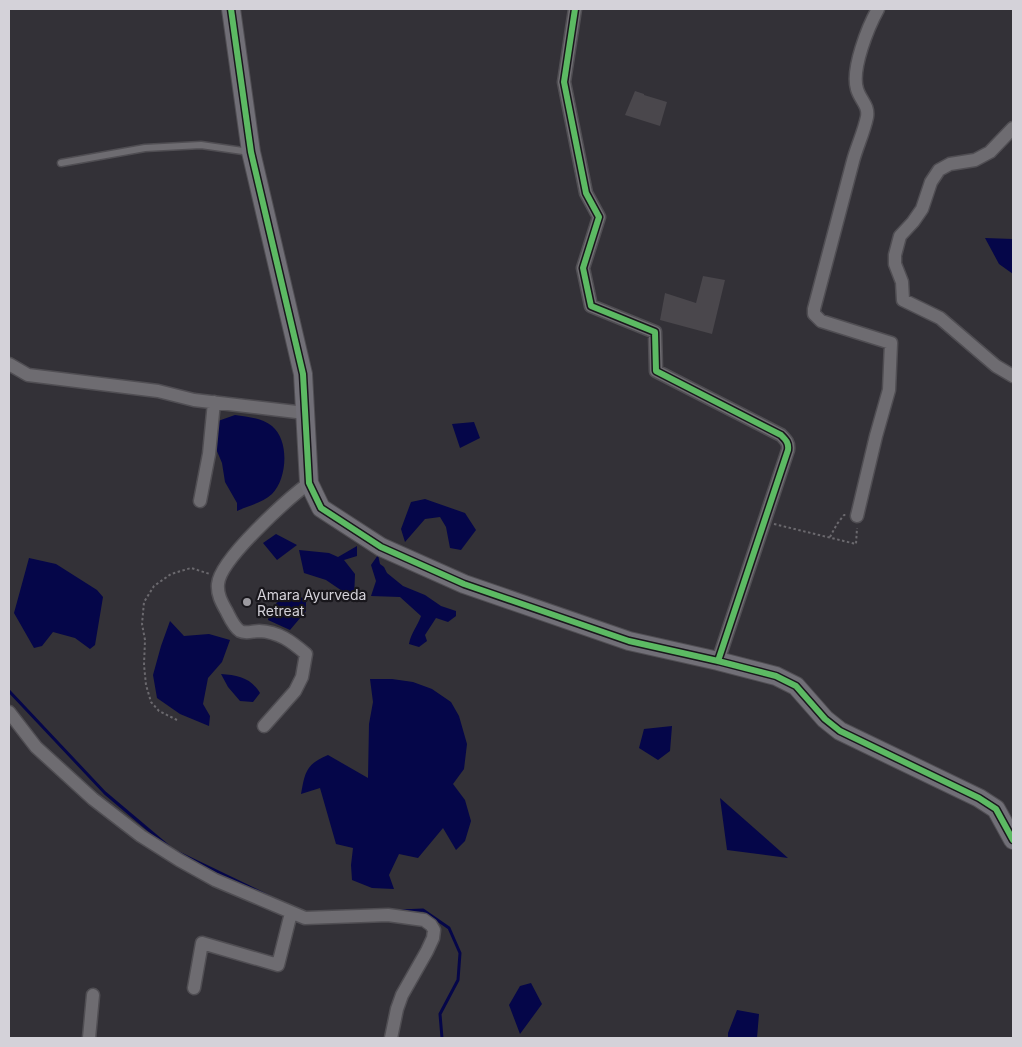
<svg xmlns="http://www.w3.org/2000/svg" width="1022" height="1047" viewBox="0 0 1022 1047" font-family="Inter,sans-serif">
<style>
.water{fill:#050649}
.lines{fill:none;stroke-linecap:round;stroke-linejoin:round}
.stream{stroke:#050649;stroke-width:3}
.building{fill:#4a474c}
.lane-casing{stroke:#504e53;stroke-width:9}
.street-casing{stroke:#504e53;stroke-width:15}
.secondary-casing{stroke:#504e53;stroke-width:20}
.path{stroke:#6b696e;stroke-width:2;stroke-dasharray:2.5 2.5;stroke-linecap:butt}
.lane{stroke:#6e6c71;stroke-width:6}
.street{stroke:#6e6c71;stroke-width:12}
.secondary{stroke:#716f77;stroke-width:18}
.cycleway-casing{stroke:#19171c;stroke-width:9}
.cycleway{stroke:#5cba63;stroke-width:6}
.poi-dot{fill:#9c9aa0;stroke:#19171c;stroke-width:2}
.labels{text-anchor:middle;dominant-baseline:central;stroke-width:4.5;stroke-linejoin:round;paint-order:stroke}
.poi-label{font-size:14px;fill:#d4d2d9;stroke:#19171c;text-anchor:start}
</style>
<rect width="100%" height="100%" fill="#333137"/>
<!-- water -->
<path class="water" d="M985,238L1013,239V274L999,264Z
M235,415C248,417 262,418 272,426C290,441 287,479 272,494C262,503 248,506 237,511V503L225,482L222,463L214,444L218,421Z
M474,422L480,438L460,448L452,424Z
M425,499L465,513L476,530L461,550L450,548L446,527L440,517L425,519L405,542L401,529L411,502Z
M276,534L297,545L277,560L263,543Z
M357,546V556L344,560L355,574L354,599L326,580L304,573L299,550L329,553L338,557Z
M378,555L380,564L384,567L387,573L403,586L425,595L441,606L456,611V616L448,622L436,618L425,635L427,641L419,647L409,644C411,633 417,627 421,616L400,597L371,596L376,581L371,565Z
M29,558L56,564L97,590L103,597L95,645L90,649L75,638L53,632L42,646L34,648L14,613Z
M293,591L306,601V611L290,630L268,620C272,604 280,599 293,591Z
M170,621L184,636L209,634L230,640L222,662L208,678L203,704L210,716L209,726L180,714L157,698L153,675L161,646Z
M221,674C238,675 251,678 260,693L253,702L240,701L228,687Z
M370,679H392L413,682L432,689L451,702L459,716L467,744L464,769L453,784L465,800L471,821L465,841L456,850L443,828L418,858L399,854L389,875L394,889L372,888L352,880L351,865L353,848L336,844L320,788L301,794C305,772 306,764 328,755L368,778L369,724L373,702Z
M672,726L670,751L658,760L639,748L644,729Z
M720,798L788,858L727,850Z
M531,983L542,1004L520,1034L509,1005L520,986Z
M737,1010L759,1014L757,1038H728V1033Z"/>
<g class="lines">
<!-- stream -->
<path class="stream" d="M9,691L105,793L169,847
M177,852L272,898
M400,911L423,910L449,928L460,953L458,980L440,1014L442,1038"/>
</g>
<!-- building -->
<path class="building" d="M635,91L644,94V95L667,102L660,126L625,115Z
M703,276L725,280L712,334L660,320L665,293L696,303Z"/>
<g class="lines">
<!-- lane casing -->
<g class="lane-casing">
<path id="lane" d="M61,163L145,148L201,145L250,152"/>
</g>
<!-- street casing -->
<g class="street-casing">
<path id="street" d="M575,9L564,82L586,193L599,217L583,268L591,306L655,332L656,371L781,435C786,440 789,443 788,450L718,661
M1013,128L990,152L975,160L950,164L939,170L931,182L922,209L913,222L900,236L895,255V264L902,282L903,300L940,318L996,366L1013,376
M9,364L28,375L158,391L194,400L305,413
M200,501L209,454L214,402
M857,516L876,436L889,390L891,343L821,321L814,314V309C827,260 840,210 853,161C857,146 864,132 867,117C869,105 860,100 857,89C851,69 868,27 878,9
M9,712L36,747L93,799L141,836L179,860L215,880L305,918L388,915L424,920L431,925L434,930L433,938L427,951L402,995L397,1009L391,1038
M264,726L295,691L302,677L306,654C291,641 279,632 259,631C253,631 246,634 240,631C234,627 230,618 227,612C222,603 217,595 218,584C220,559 289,498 309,483
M194,988L202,943L278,965L291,913
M89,1038L93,995"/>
</g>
<!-- secondary casing -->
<g class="secondary-casing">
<path id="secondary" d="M231,9L251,152L303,374L309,483L321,508L381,547L464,584L629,641L718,661L776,676L796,686L825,719L840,731L979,798L996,809L1013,840"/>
</g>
<!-- path -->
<path class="path" d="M774,524L856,544L857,528
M830,537L837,524L844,515H847
M177,720L159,711L151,702L146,685L144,665L145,640L142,624L144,602L154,586L171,574L191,568L210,574"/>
<!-- lane -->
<use href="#lane" class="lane"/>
<!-- street -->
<use href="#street" class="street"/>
<!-- secondary -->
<use href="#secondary" class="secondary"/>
<!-- cycleway casing -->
<g class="cycleway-casing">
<path id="cycleway" d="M231,9L251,152L303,374L309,483L321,508L381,547L464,584L629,641L718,661L776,676L796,686L825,719L840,731L979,798L996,809L1013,840
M575,9L564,82L586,193L599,217L583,268L591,306L655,332L656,371L781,435C786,440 789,443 788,450L718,661"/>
</g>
<!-- cycleway -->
<use href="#cycleway" class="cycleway"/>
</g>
<!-- markers -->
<circle class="poi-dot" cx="247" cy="602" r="5"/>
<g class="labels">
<!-- poi labels -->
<g class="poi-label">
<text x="257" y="594">Amara Ayurveda<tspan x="257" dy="16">Retreat</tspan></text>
</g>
</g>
<!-- border -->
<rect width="1022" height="1047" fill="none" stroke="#d4d2d9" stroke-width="20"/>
</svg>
